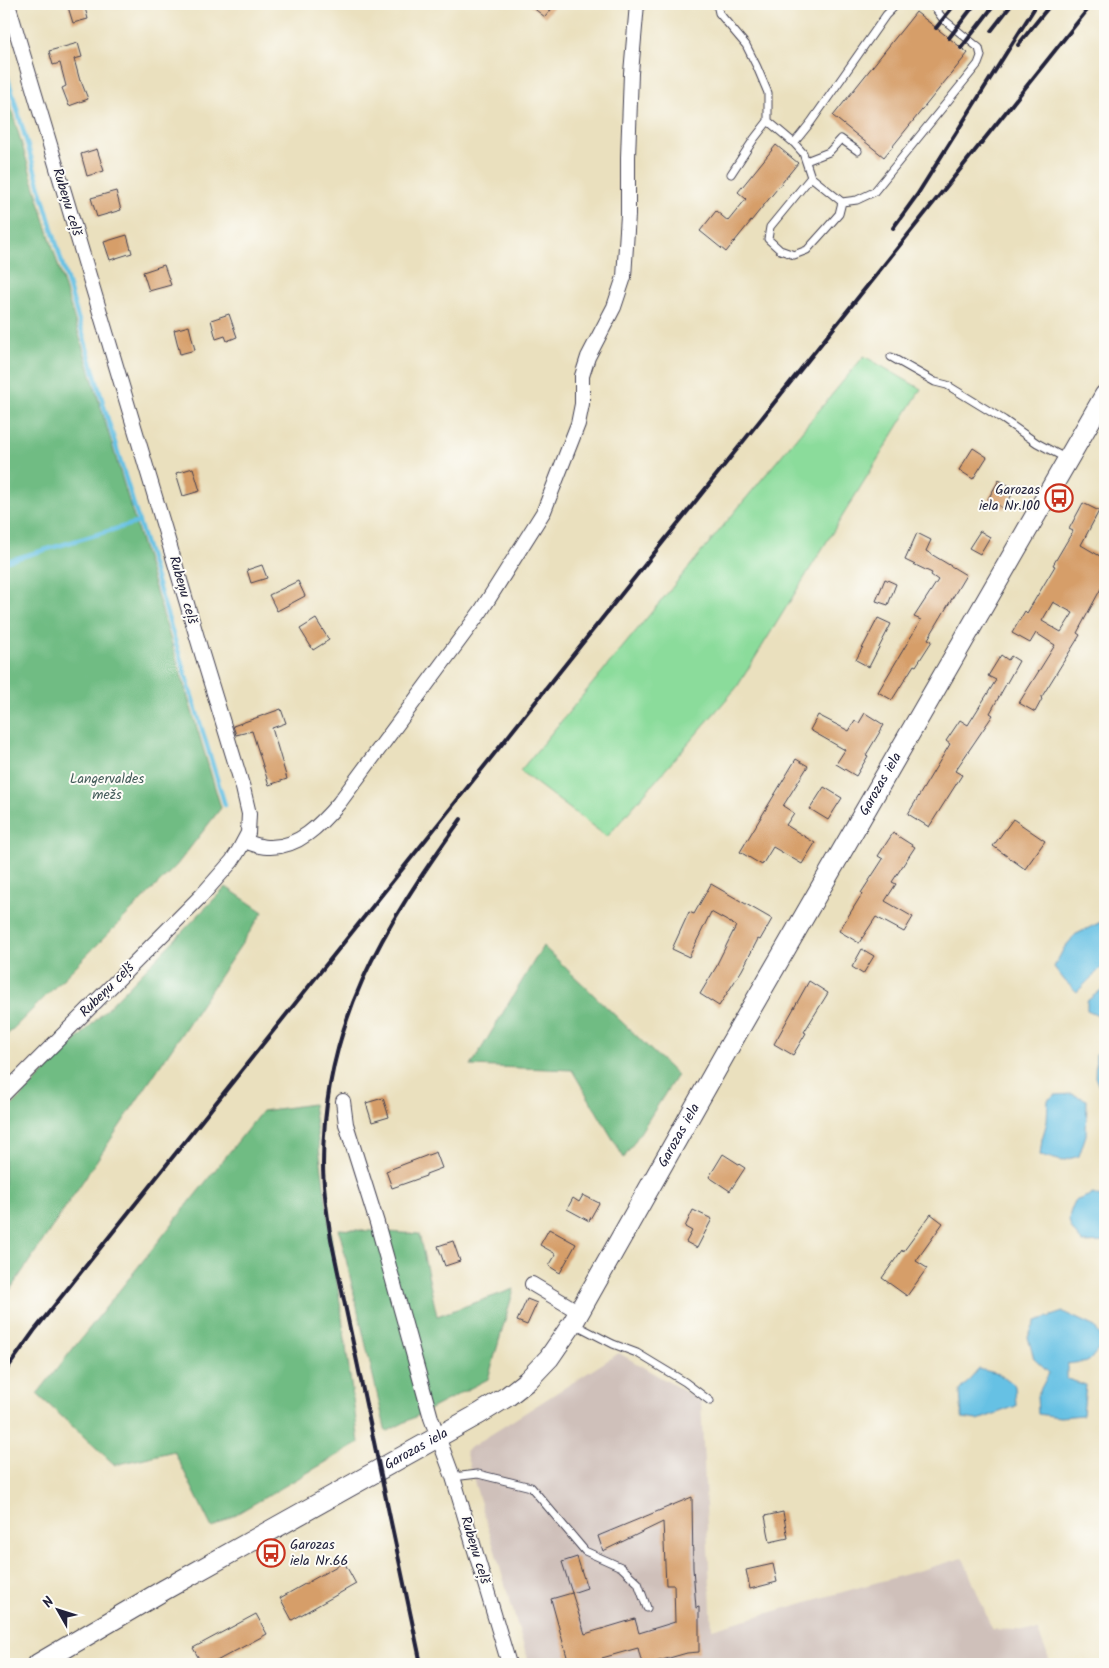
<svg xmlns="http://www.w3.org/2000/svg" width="1109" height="1668" viewBox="0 0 1109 1668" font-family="Kalam,sans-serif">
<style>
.industrial{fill:#cfc0ba}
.green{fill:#8bdc9b;stroke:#567f6b}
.forest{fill:#70bc83;stroke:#496f5f}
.water{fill:#66c1e4;stroke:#447290}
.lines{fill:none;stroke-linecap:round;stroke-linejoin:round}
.stream{stroke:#66c1e4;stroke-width:4.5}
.building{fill:#d69e69;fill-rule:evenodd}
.service-casing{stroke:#403e4f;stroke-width:9}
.minor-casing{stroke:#403e4f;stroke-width:16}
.secondary-casing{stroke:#403e4f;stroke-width:22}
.service{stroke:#fff;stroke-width:7}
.minor{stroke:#fff;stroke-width:14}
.secondary{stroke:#fff;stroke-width:20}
.rail{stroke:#22223b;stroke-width:4}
.labels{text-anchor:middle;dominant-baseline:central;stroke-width:4;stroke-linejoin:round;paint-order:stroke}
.street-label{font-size:14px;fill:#22223b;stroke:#fdfcf7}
.poi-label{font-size:14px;fill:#22223b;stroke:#fdfcf7;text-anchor:end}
.park-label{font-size:14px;fill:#425a58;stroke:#fdfcf7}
</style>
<rect width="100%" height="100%" fill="#fdfcf7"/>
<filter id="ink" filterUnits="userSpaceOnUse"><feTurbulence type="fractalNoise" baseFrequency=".02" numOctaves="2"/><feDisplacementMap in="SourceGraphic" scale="10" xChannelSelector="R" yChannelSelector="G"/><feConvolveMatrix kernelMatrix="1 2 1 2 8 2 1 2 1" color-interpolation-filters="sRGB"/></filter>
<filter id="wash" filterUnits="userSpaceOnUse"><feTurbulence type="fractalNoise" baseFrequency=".0096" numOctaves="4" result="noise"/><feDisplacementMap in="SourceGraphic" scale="20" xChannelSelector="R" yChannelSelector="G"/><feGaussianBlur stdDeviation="1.12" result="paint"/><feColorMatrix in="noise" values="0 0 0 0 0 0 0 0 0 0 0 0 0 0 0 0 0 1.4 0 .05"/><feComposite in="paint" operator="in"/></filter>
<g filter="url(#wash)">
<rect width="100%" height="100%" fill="#eae0be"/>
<!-- industrial -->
<path class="industrial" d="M619,1353L701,1401L712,1629L963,1558L992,1629L1038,1631L1051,1664H529L465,1451Z"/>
<!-- green -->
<path class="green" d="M864,356L921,389L737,687L607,837L520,771Z"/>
<!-- forest -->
<path class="forest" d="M4,85L221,808L176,866L4,1038Z
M226,887L263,912L10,1290L4,1297V1114Z
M543,946L677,1075L624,1158L572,1070L471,1066Z
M313,1104L359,1443L212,1528L174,1451L115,1465L37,1394L262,1111Z
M339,1229L419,1234L437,1316L514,1289L488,1379L386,1432Z"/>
<!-- water -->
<path class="water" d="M1105,920V964L1077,992L1065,981L1054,967L1064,948L1076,934Z
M1105,987V1018L1087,1010V1001Z
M1105,1045V1090L1100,1089L1095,1077L1096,1054Z
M1072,1094L1087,1100L1086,1135L1079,1156L1062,1161L1040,1155L1042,1139L1047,1122L1048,1100L1055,1095Z
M1093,1194L1105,1199V1242L1083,1243C1068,1226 1065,1222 1075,1201Z
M1063,1312L1095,1327L1104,1343L1089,1361L1067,1364V1379L1086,1385L1083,1415L1060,1417L1038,1414L1037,1396L1049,1373L1034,1359L1028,1337L1036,1321Z
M979,1369L999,1374L1015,1386L1016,1406L978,1420L962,1418L960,1391Z"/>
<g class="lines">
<!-- stream -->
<path class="stream" d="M4,65L108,420L225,805
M4,562L139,522"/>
</g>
<g id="blocks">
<!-- building -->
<path class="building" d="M80,4H84L88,19L73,23L68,7Z
M528,4H556L545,17Z
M916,12L968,53L884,157L833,116Z
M78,43L82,57L74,59L80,81H81L88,99L69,106L62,88L66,86L60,63L53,65L49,51Z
M776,145L798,163L726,252L700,231L716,211L728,221L746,199L738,192Z
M97,149L104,171L87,176L81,154Z
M116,191L121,210L97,217L91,198Z
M127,235L132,253L110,260L104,242Z
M164,265L171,285L149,291L143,272Z
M229,314L237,337L227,341L225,336L216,339L211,320Z
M189,326L195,350L180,354L174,330Z
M973,448L987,457L973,479L959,470Z
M193,468L200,491L183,496L176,473Z
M999,480L1015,489L1004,509L988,499Z
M1083,503L1099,511L1081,545L1105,559V581L1077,633L1080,635L1041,698L1042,699L1035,712L1019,703L1055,645L1036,633L1030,643L1012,633L1025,611L1027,613L1055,566L1053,565L1073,531L1069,529ZM1053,602L1073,613L1061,632L1042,621Z
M980,531L990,537L980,554L969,548Z
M917,533L931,540L926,551L966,575L928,639L932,641L916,666L914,665L892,700L878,692L921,620L914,617L938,580L931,575L932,573L905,560Z
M262,565L267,578L251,583L247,570Z
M885,579L896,584L888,605L876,601Z
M298,581L305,596L277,611L269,595Z
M878,618L891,624L869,667L856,660Z
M316,619L329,640L313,650L300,629Z
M1001,655L1008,660L1011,656L1019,661L990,713L993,715L955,771L962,775L929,827L908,814L950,744L946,741L960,720L968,725L996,680L988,676Z
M281,709L286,723L272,728L287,779L269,785L252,731L236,735L233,726Z
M865,713L884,725L866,755L868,756L856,776L836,764L845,750L810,730L818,715L849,731L855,721L859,723Z
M796,759L808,766L783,806L794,813L786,825L815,843L802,864L773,847L762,865L740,852Z
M824,787L842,798L828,820L810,809Z
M1013,819L1045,841L1025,869L993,846Z
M893,833L915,847L892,882L896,884L885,901L913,917L904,932L876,917L859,943L839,931L862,894L861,893L883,859L878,856Z
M711,884L772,919L760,940L758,939L742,970L719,1006L700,994L718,964H717L736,926L711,912L689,957L672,949L689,912L694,914Z
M862,949L874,956L863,974L852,967Z
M809,981L828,993L804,1032L806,1033L793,1055L774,1044Z
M383,1098L389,1117L372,1122L366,1103Z
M436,1152L442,1168L426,1174V1176L392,1188L386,1171Z
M723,1154L745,1168L730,1191L709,1177Z
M583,1195L599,1203L589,1221L567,1209L573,1198L579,1202Z
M693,1210L712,1219L697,1248L686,1242L692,1231L685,1227Z
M931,1214L943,1223L916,1261L927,1268L907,1296L882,1278L902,1250L903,1252Z
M549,1229L576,1244L560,1273L549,1266L556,1254L540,1245Z
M453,1241L460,1261L445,1266L438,1246Z
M527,1299L537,1303L527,1325L517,1321Z
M692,1497L693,1568L696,1608L699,1607V1652L687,1653L648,1664H642L638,1648L602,1658L604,1664H569L551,1599L572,1593L585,1634L635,1619L639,1633L675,1622L674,1585H666L663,1522L603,1551L598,1536Z
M783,1512L788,1538L770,1542L765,1516Z
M577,1557L587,1588L572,1593L562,1562Z
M344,1562L356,1584L292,1620L280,1598Z
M773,1564L777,1582L750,1589L746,1570Z
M256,1614L267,1634L211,1664H202L193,1648Z"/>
</g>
</g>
<g filter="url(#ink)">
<use href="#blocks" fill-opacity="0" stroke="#403e4f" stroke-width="1"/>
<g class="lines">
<!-- service casing -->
<g class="service-casing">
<path id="service" d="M717,4L719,13L746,45L757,67L768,93V121L754,139L731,174
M768,121L794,143L803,153L811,177L770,227L768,239L780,250L794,255L807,250L825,230L839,214L842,202L811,177
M794,143L811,122L886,15L897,4
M806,161L829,152L841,139L858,151
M842,202L857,200L874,192L978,64L981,56L979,48L943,19L932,4
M891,357L935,382L947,385L1004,420L1037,443L1067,459
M574,1324L613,1344L637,1353L685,1382L710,1401
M453,1477L478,1474L531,1487L585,1551L621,1567L638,1583L647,1608"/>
</g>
<!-- minor casing -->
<g class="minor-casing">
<path id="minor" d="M244,841C251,843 259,847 267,847C298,849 321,824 339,803L481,611L544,511L578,424L582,404V376L588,357L614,307L624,277L628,215V157L631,73L637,4
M4,1094L202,895L232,861L239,850L248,833L249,814L243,788L202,654L8,4
M343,1101L346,1124L377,1223L431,1418L453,1477L509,1664
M532,1284L579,1312"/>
</g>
<!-- secondary casing -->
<g class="secondary-casing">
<g id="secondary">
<path id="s1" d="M38,1664L164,1590L479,1414L508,1396L527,1381L549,1358L573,1323L730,1045L1105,395"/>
</g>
</g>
<!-- service -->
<use href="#service" class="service"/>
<!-- minor -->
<use href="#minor" class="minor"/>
<!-- secondary -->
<use href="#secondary" class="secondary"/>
<!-- rail -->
<path class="rail" d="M936,28L955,4
M991,31L1012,4
M949,38L975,4
M1018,45L1051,4
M961,48L995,4
M893,228L917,195L1037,4
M4,1373L34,1331L1092,4
M421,1664L331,1239C327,1214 323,1189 323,1164C323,1024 382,929 461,819"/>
</g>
</g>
<!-- icons -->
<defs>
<g id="bus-ring" transform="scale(1.4375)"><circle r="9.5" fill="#fdfcf7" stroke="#c8321e" stroke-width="1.5"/><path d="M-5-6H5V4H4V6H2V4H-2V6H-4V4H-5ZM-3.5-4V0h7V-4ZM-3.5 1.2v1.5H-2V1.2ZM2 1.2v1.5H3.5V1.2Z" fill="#c8321e"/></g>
</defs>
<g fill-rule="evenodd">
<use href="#bus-ring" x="1059" y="498"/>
<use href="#bus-ring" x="271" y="1553"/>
</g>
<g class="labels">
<!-- street labels -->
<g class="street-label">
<text transform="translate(67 202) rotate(73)">Rubeņu ceļš</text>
<text transform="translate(183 590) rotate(74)">Rubeņu ceļš</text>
<text stroke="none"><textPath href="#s1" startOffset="1260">Garozas iela</textPath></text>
<text transform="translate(107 990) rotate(-45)">Rubeņu ceļš</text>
<text stroke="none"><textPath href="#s1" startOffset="855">Garozas iela</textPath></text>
<text stroke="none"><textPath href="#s1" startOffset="435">Garozas iela</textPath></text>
<text transform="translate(475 1550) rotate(73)">Rubeņu ceļš</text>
</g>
<!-- poi labels -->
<g class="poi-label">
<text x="1040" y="490">Garozas<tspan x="1040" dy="16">iela Nr.100</tspan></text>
<text x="290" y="1545" text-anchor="start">Garozas<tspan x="290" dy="16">iela Nr.66</tspan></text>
</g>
<!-- park labels -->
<g class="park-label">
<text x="107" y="779">Langervaldes<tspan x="107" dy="16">mežs</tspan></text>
</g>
</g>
<!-- margin -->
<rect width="1109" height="1668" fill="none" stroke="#fdfcf7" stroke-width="20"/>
<!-- north arrow -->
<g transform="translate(58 1610) rotate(309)" stroke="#fdfcf7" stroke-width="4" paint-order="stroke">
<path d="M0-4L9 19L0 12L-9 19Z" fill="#22223b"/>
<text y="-8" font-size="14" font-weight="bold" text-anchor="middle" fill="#22223b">N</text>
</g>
</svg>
